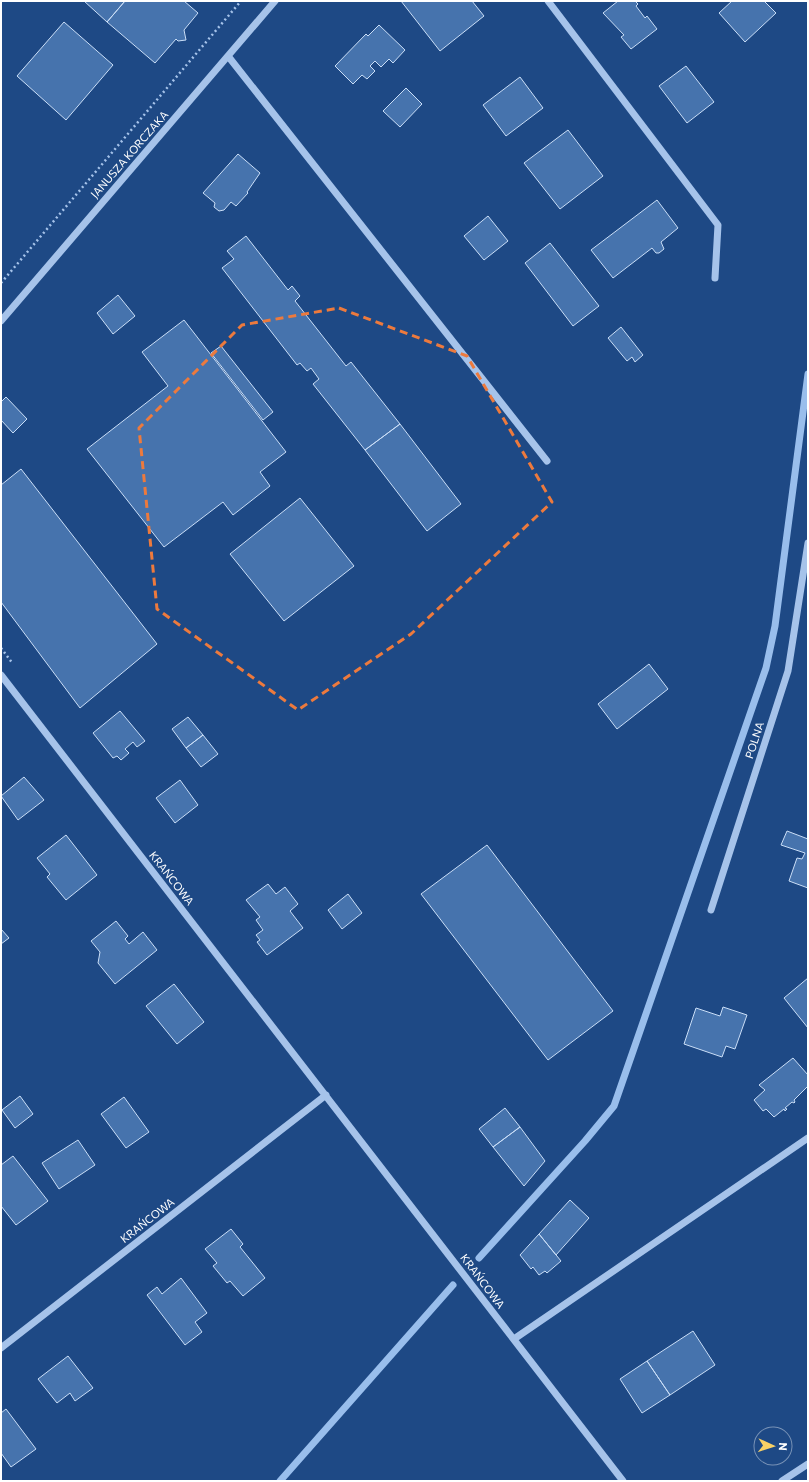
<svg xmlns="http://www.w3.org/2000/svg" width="809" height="1482" viewBox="0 0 809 1482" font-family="Commissioner,sans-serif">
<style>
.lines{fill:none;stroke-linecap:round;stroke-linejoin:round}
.stream{stroke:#99beec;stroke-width:7}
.building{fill:#4673ad;stroke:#cadef7}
.path{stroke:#a6c3ea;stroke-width:2.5;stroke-dasharray:2 3;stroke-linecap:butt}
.minor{stroke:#a6c3ea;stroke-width:7}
.marked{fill:none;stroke:#ed7a3d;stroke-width:3;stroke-dasharray:8 5;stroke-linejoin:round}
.labels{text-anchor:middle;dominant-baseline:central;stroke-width:3;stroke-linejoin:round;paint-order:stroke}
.street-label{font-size:11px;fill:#fff;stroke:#1e4985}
</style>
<rect width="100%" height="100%" fill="#1e4985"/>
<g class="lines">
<!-- stream -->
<path class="stream" d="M479,1258L585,1141L614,1106L766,668L775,626L808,374
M280,1481L453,1285"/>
</g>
<!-- building -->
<path class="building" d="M84,1H125L107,22Z
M125,1H184L198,13L184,30L186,40L178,41L176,39L155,63L107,22Z
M401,1H472L484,16L440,51Z
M618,1H635L638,4L636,6L645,18L647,16L657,29L631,49L621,37L624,35L603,13Z
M732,1H764L776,13L745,42L719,13Z
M64,22L113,65L66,120L17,76Z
M379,25L405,50L393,63L389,59L381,67L375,61L370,66L375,71L367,79L362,75L353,84L335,66L366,34L368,36Z
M686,66L714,102L687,123L659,86Z
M520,77L543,108L506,136L483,105Z
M406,88L422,104L400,127L383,111Z
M568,130L603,176L560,209L524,163Z
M238,154L260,173L247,192L248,193L236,206L231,202L224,210L219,211L214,207L215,203L203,193Z
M657,200L678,228L661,242L664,249L659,253H656L652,248L613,278L591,250Z
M488,216L508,241L484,260L464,236Z
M246,236L288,290L292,286L300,296L295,301L346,366L351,362L400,424L365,450L313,384L319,379L311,368L307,371L300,363L297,365L222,268L234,259L227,251Z
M550,243L599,306L573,326L525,263Z
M118,295L135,316L113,334L97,313Z
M184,320L286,452L260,472L270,486L233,515L223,502L164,547L87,449L168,386L142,352Z
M621,327L643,355L635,362L632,357L627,361L608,338Z
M221,346L273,412L263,420L211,353Z
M6,397L27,419L13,433L1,420V402Z
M400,424L461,504L427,531L365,450Z
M21,469L157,644L80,708L1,602V485Z
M300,498L354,566L284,621L230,554Z
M649,664L668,689L617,729L598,704Z
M120,711L145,741L137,747L133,742L125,749L129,753L121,760L117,756L113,758L93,733Z
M188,717L203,735L186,748L172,729Z
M203,735L218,754L201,767L186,748Z
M24,777L44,800L18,820L1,796Z
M180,780L198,805L175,823L156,798Z
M787,831L808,839V888L789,881L797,858L802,859L805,853L781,845Z
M66,835L97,875L66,900L47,877L50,874L37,858Z
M487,845L613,1011L548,1060L421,894Z
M268,884L276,894L285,887L298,904L290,911L303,928L267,955L257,942L260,940L256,935L263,930L256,920L260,917L246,900Z
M348,894L362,913L342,929L328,910Z
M116,921L128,936L125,939L129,944L143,932L157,950L115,984L98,963L100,952L91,941Z
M1,929L9,938L1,944Z
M808,978V1028L784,998Z
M174,984L204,1022L177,1044L146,1006Z
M723,1007L747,1015L735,1049L726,1046L722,1057L684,1044L696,1008L720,1016Z
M793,1058L808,1075V1086L794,1100L795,1102L794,1103L792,1102L785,1108L787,1109L785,1111L784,1109L774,1117L766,1109L763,1111L754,1100L765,1090L759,1085Z
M20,1096L33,1114L15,1128L2,1110Z
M124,1097L149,1132L126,1148L101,1114Z
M505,1108L520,1127L493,1147L479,1129Z
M520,1127L545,1161L524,1186L493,1147Z
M78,1140L95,1165L59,1189L42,1163Z
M13,1156L48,1201L16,1225L1,1206V1165Z
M570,1200L589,1218L556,1255L539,1234Z
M231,1229L243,1244L240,1247L265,1278L243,1296L230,1281L227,1283L213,1266L217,1263L205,1249Z
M539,1234L561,1261L547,1273L545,1271L539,1275L533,1267L531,1269L520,1255Z
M181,1278L207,1313L195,1322L202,1332L185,1345L147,1295L157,1287L162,1294Z
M693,1331L715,1365L670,1395L647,1361Z
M68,1356L93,1388L75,1401L70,1393L57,1403L38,1379Z
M647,1361L670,1395L642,1413L620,1379Z
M6,1409L36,1449L11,1467L1,1453V1413Z"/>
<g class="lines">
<!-- path -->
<path class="path" d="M1,283L241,1
M1,648L13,664"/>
<!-- minor -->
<path class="minor" d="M548,1L718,225L715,278
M228,56L547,461
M1,321L275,1
M1,675L623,1481
M711,910L788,671L808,543
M514,1339L808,1138
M1,1348L326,1095
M782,1481L808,1464"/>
</g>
<!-- marked area -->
<path class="marked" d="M339,308L467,356L552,502L411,634L298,710L157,609L139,428L242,325Z"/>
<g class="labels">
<!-- street labels -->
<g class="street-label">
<text transform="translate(129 154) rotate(-49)">JANUSZA KORCZAKA</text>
<text transform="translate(754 740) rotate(-72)">POLNA</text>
<text transform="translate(172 878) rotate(52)">KRAŃCOWA</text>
<text transform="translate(147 1220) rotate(-38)">KRAŃCOWA</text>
<text transform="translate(483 1281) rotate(53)">KRAŃCOWA</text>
</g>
</g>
<!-- border -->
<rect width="809" height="1482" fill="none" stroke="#ffffff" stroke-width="4"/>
<!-- north arrow -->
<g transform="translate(773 1446) rotate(93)"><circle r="19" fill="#1e4985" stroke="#7892b6"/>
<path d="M0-3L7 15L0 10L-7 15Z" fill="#f9d165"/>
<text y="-6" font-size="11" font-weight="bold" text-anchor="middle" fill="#ffffff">N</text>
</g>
</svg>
